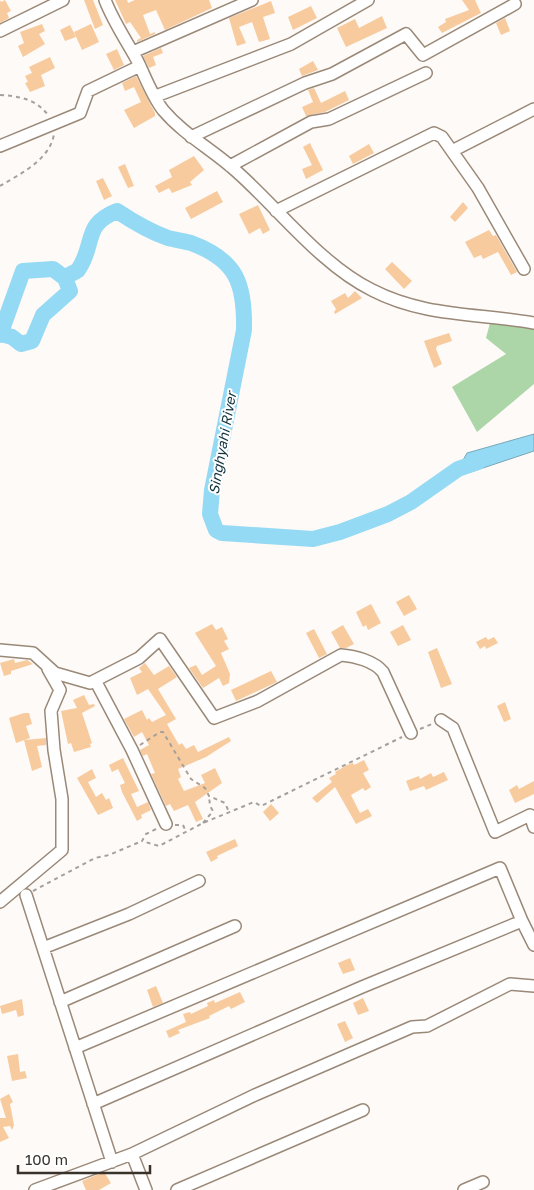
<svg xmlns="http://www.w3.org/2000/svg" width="534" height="1190" viewBox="0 0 534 1190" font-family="'Golos Text',sans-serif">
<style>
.forest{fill:#acd6a8}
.water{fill:#95daf4;stroke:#79a8b8}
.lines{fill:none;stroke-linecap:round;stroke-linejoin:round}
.river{stroke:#95daf4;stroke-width:16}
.building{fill:#f7cb9e}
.minor-casing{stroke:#9a8978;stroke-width:14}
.path{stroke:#a5a09b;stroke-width:2;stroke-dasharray:4 4;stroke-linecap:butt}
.minor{stroke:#fff;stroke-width:11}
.labels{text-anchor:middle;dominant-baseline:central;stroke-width:4;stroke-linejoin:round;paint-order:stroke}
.water-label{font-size:14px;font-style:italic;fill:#13333f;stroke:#fff}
</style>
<rect width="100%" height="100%" fill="#fefaf7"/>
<!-- forest -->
<path class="forest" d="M490,323L534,327V384L477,432L452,387L506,354L486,338Z"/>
<!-- water -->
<path class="water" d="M534,434V451L471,472L458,469L467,453Z"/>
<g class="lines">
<!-- river -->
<path class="river" d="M1,334L12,337L21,344L32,341L43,315L70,291L65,278
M0,335L23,271L53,269L65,278C68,275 76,272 78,270C96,244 82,225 117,211C132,221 151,232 168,238C176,240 184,241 191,243C237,260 245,284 244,330L212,490L210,514L216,530L222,533L313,539L340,532L388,514L411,502L458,469L478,462"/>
</g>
<!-- building -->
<path class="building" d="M0,0L1,2L5,0L11,11L7,13L9,18L0,23Z
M84,0H93L103,25L95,29Z
M115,0H127L128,3L135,0H209L212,8L165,30L156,10L143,15L150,34L155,32V34L137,42V40L141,38L130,22L126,24Z
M462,0H475L481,13L442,33L438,27L446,22L445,19L469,10Z
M271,1L275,13L263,17L270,39L259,42L252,22L239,27L246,43L237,46L229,18Z
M311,6L317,18L293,30L288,17Z
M382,16L387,28L346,47L337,28L355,19L359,28Z
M505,18L510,31L501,35L496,23Z
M42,24L45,31L39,34L45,44L23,57L18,46L24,43L20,32Z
M91,24L99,42L82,50L74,32Z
M70,25L76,37L65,41L60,30Z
M161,48L163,53L153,57L156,65L149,68L143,56Z
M117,49L124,65L114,70L106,54Z
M50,57L55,68L41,75L45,86L30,92L25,83L28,82L25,76L32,73L29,67Z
M313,61L318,70L302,76L299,69Z
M136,76L155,113V116L134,128L124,110L141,102L134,87L125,91L122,83Z
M314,88L321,103L345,91L349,100L325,112L306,116L302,107L313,102L308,90Z
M310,143L323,170L306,179L302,169L312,165L303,147Z
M369,144L374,153L353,164L349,156Z
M194,156L204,170L190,182L192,185L172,193L169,188L159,193L155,186L172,177L169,170Z
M125,164L134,186L128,188L118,167Z
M103,178L112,196L104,200L96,181Z
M217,191L223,202L191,219L185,208Z
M463,202L468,208L455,222L450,217Z
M258,205L270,230L263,234L260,228L249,234L239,214Z
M489,230L493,236L496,235L517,272L511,275L498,252L483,259L481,255L474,258L465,242Z
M392,262L412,281L404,289L385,269Z
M355,291L362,298L335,314L334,312L336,309L331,301L345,293L348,298Z
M449,333L452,341L437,346L436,349L442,364L434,368L424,341Z
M409,595L417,609L404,616L396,602Z
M371,604L381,623L368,630L366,625L363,627L356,612Z
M212,624L216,630L222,627L228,639L224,641L229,649L221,653L230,674L229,683L223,686L219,678L203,688L189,668L196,665L202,675L216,666L195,633Z
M343,625L354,644L346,648H340L331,632Z
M403,625L411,640L398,646L390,632Z
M314,629L327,654L319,658L306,633Z
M486,637L488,640L494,637L498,643L486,649L485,646L480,649L476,642Z
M437,648L452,684L441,688L428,652Z
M14,659L15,663L27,660L33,664L11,671V674L4,676L0,663Z
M145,663L154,675L169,666L177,677L158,689L176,719L167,724L179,745L182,743L186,749L194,745L198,752L229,737L231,741L206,757L178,769L181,777L178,779L184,791L205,783L201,775L215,768L222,783L195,802L203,819L196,822L188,805L174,811L170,804L166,806L151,774L155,773L147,754L143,756L140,750L149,745L142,732L134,737L124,719L142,710L147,720L149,718L152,722L166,715L148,689L137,695L130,678L142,672L139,668Z
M271,671L277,682L236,701L231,690Z
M84,695L89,705L94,704L95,706L82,713L92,743L90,744L91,747L74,752L71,743L68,744L61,711L77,708L73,700Z
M505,702L511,719L504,722L497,706Z
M24,713H29L32,724L26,726L30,738L16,743L9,718Z
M46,738V745L37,746L42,767L32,771L24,740Z
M123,758L139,791L131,794L137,807L148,802L151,810L141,815L142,818L137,821L122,792L120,785L125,783L118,769L112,772L109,765Z
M364,760L369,770L363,773L371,787L365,791L363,788L351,795L360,813L368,809L372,816L356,824L335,787L317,803L312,798L332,782L329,778L336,774L335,772L347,765L353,763L354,765Z
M92,769L96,778L88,782L96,797L102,793L106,800L109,798L113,808L98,815L77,778Z
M444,772L448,780L426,790L424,786L410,791L406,781L419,776L420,779L431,773L433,777Z
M534,781V794L515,803L509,790L517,785L519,789Z
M271,804L279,813L270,821L263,812Z
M235,839L238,846L217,856L218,858L211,862L206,852Z
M350,958L355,970L343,974L338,963Z
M156,986L163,1003L153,1007L147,990Z
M240,992L245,1002L231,1009L229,1006L209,1016L210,1018L178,1030L180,1033L169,1038L166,1031L186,1022L183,1014L190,1012L191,1014L208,1006L207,1003L214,1000L215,1003Z
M363,998L369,1011L358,1015L353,1003Z
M22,999L24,1015L18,1017L16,1010L2,1014L0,1006Z
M345,1021L353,1038L345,1042L337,1024Z
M18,1054L20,1072L25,1071L27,1078L12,1081L7,1056Z
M9,1094L13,1102L10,1104L14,1125L12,1130L10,1126L3,1127L9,1138L0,1142V1118H6L0,1099Z
M104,1172L111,1183L99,1190H86L82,1181Z"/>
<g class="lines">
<!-- minor casing -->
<g class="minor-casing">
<path id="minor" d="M105,0C113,21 126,40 137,60C145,76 152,96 163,110C184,135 212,149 236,171C278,208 321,265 372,290C424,317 478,313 534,323
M0,31L63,0
M133,52L252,0
M156,96L291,44L368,0
M191,137L305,83L332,74L406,34L423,55L515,4
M0,146L80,113L88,91L140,66
M452,151L534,109
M230,166L311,122L329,119L426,73
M276,211L434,133L442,137L478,188L524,269
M0,650L33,653L55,673L90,683L139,658L160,639L214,718L258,701L341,655C355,656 374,661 383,672L411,733
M96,682L132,750L166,824
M441,720L453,728L495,832L530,815L534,827
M26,895L112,1162
M0,902L62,850V799L54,750L51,711L60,690L48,669
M43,948L129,914L199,881
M60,1002L235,926
M75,1048L500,868L522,921
M93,1104L362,987L522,921L534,945
M132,1154L146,1190
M35,1190L132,1154L255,1095L412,1027L427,1026L510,984L534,986
M177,1190L363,1110
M464,1190L483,1182"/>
</g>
<!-- path -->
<path class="path" d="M0,95C19,96 36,99 48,115
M0,186C20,174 50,160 54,134
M420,729L432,724
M140,745L160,732H163L191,779L205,788L209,796L225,803L229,812
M203,823L213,811L210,806L209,796
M175,825H183L186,832
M156,829L146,834L142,841L159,846L203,823L254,802L261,806L402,737
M33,891L95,858L109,855L142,841"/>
<!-- minor -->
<use href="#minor" class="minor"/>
</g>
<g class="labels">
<!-- water labels -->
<g class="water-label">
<text transform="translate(222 443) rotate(-80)">Singhyahi River</text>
</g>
</g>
<!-- scale -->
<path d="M18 1165v8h132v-8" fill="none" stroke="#39322b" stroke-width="2.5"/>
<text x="25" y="1165" font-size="15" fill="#39322b" stroke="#ffffff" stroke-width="4" paint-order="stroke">100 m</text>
</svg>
